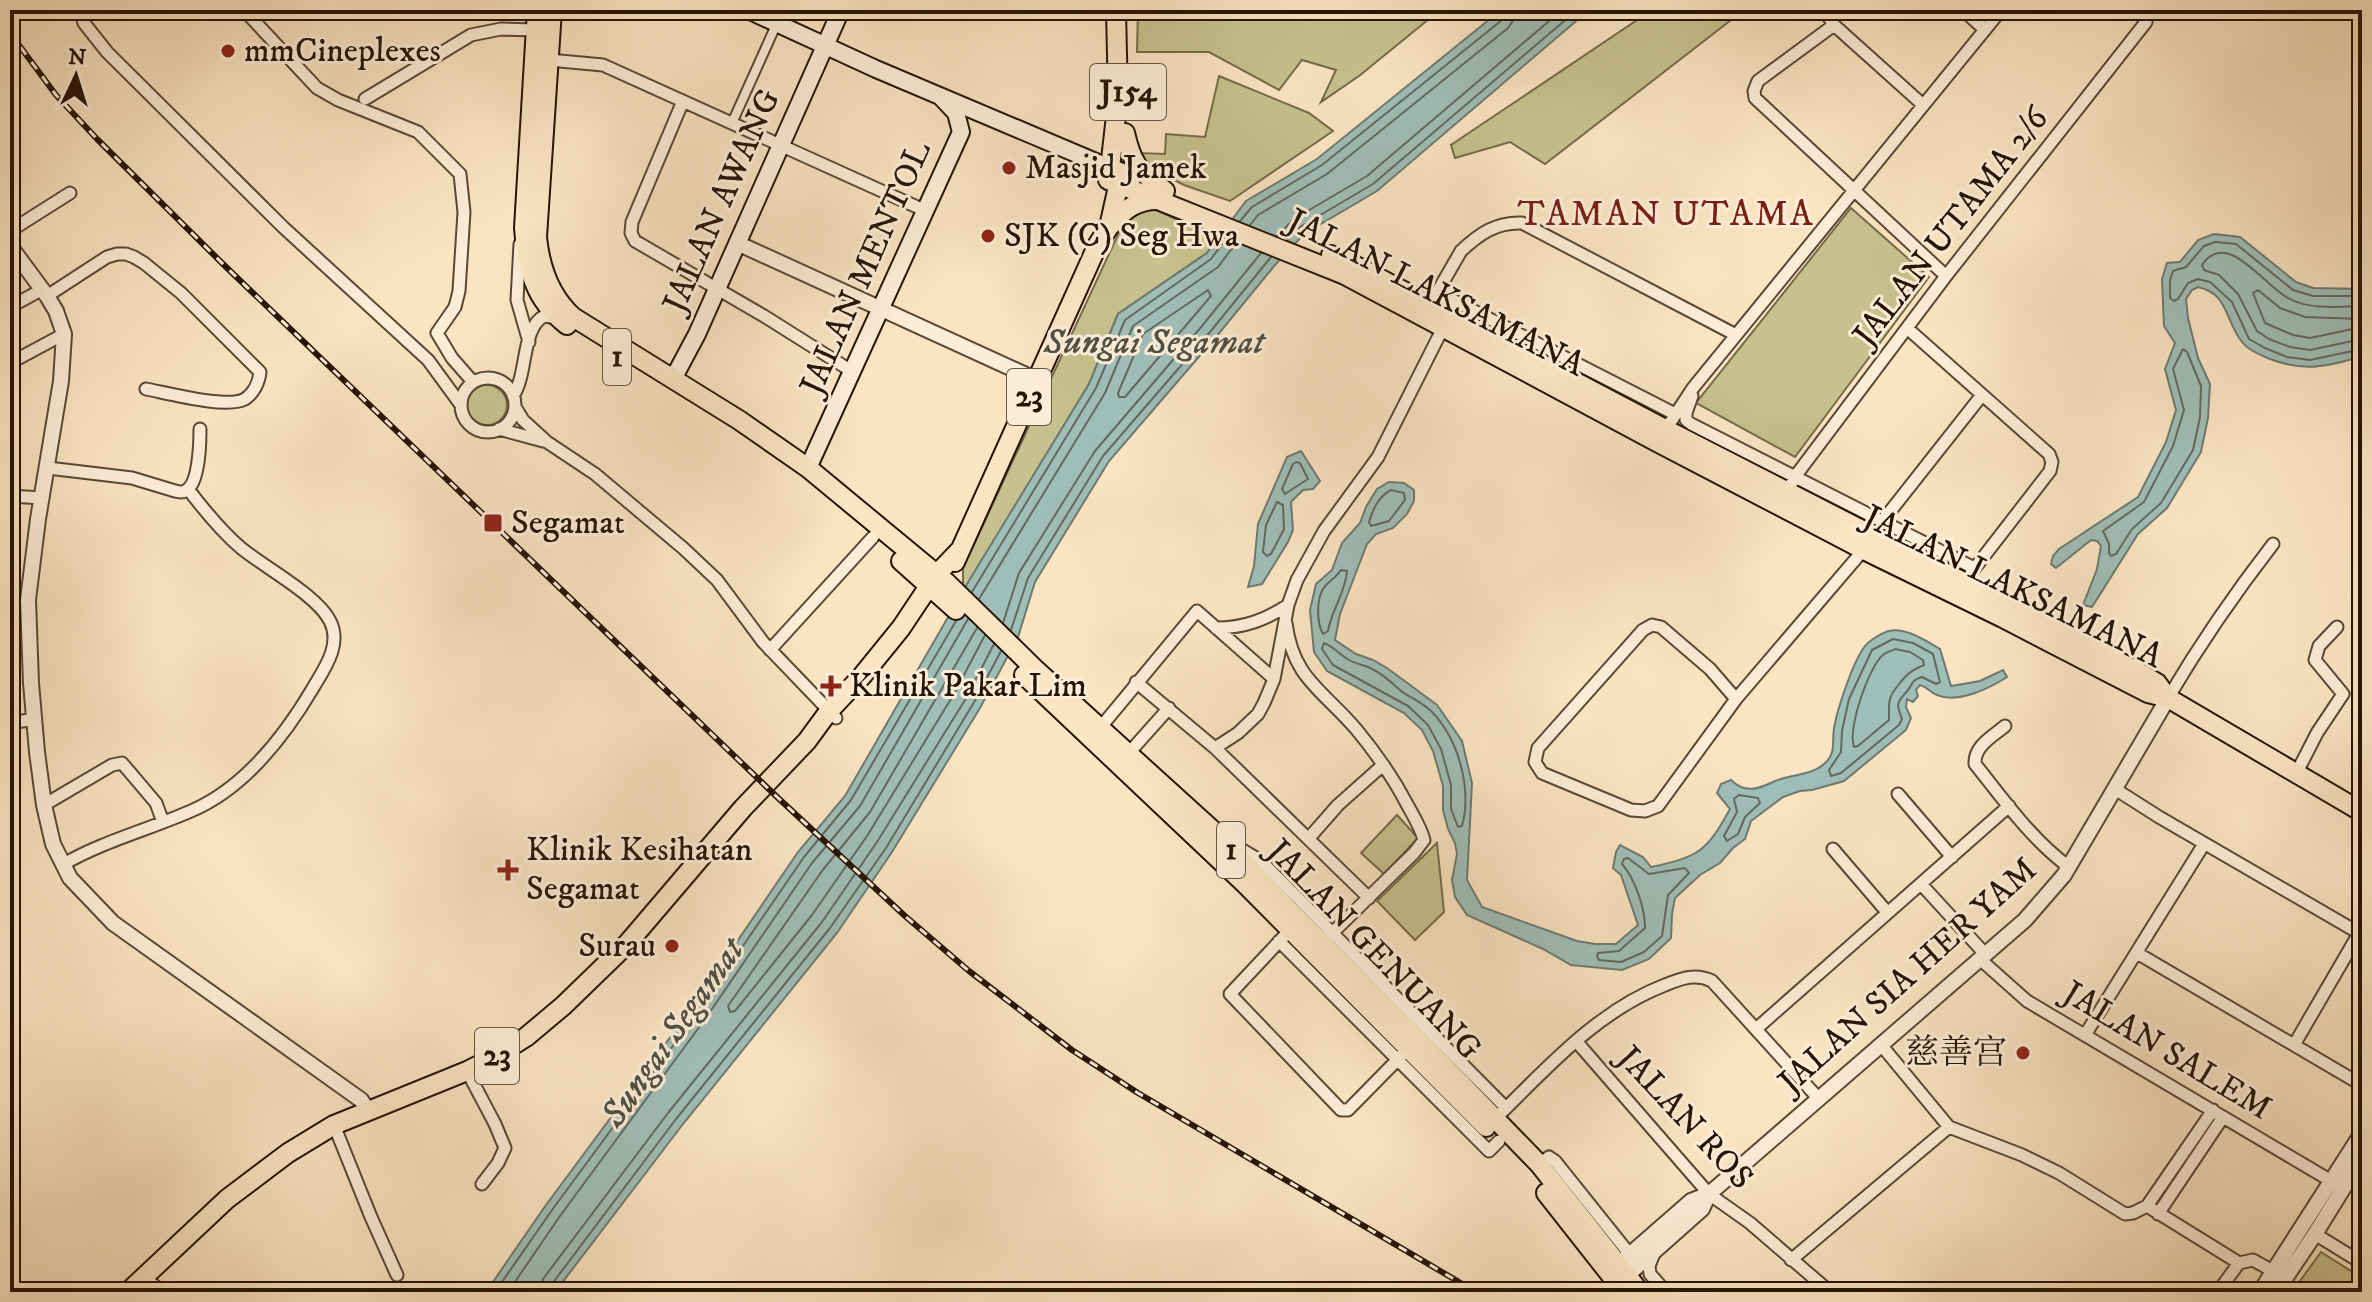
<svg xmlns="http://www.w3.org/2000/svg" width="2372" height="1302" viewBox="0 0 2372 1302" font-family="'IM FELL DW Pica','Noto Serif SC',serif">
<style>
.green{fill:#c6c18e;stroke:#766a4a;stroke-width:2}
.water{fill:#9fbeb8;stroke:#6e7a71;stroke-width:2}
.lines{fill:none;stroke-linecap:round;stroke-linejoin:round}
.shore{stroke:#62695f;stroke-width:2}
.pedestrian-casing{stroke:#5a4835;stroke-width:12}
.minor-casing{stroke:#5a4835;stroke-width:15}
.tertiary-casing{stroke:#5a4835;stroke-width:18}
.secondary-casing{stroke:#251406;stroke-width:20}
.primary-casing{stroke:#251406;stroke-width:22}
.trunk-casing{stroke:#251406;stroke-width:22}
.pedestrian{stroke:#fcedd7;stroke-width:8}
.minor{stroke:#fcedd7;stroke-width:11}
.tertiary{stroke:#fcedd7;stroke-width:14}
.secondary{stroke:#fcedd7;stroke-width:16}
.primary{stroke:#fae4c2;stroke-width:18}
.trunk{stroke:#fae4c2;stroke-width:18}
.rail-casing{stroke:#251406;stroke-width:6}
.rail{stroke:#fcedd7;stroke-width:3;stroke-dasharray:9;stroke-linecap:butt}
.poi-dot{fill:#8f2418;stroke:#fcedd7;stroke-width:3}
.labels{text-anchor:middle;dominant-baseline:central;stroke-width:6;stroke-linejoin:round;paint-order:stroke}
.shield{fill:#fcedd7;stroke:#665545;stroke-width:2}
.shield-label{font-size:32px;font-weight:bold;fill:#251406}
.poi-label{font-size:34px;fill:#251406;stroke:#fcedd7;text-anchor:start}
.street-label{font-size:34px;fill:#251406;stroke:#fcedd7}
.neighbourhood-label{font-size:36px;letter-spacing:2px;fill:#7a1f14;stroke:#fcedd7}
.water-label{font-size:36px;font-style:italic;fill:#505044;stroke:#fcedd7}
</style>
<rect width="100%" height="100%" fill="#fae4c2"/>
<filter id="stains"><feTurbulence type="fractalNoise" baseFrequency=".0025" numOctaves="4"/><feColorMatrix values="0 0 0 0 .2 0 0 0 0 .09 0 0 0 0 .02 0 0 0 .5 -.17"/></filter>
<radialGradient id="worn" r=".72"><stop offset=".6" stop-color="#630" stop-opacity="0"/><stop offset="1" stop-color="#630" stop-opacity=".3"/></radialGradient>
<!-- green -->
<path class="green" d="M1138,10H1440L1359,76L1321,102L1336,70L1302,60L1279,90L1209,52H1137Z
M1652,10H1744L1545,164L1510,142L1455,158L1451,145Z
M1219,76L1309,113L1333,131L1230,201L1184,185L1155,170L1138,153L1165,154L1166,134L1205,137Z
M1851,208L1929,277L1795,457L1696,403Z
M1154,209L1196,228L1214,242L1207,253L1118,314L1089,384L963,592V568L1129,211Z
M467 405a20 20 0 1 1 40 0a20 20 0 1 1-40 0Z
M1397,815L1418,838L1384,874L1361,853Z
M1437,843L1444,912L1415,940L1377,901Z
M2321,1252L2362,1278V1292H2292Z"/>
<!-- water -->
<path class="water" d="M1501,10H1589L1377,191L1304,234L1275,265L1216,337L1109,461L1035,582L1018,637L980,708L892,852L837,933L683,1124L555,1292H486L546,1205L689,1012L798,852L845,796L970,579L1089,384L1118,314L1207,253L1246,201L1317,159Z
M2214,234L2240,237L2296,282L2313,288L2362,289V356C2328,367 2304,372 2270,359C2261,355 2249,351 2243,343C2225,323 2230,294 2198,287L2192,290L2186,299L2188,318L2198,358L2210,384L2208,418L2201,452L2167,508L2138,534L2092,607L2083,605L2097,569L2101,546L2097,541L2091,540L2056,568L2051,564L2053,556L2059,549L2138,497L2166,442L2176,410L2165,369L2175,343L2164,326L2162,279L2167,263L2180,262L2198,240Z
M1301,451L1320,481L1313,489L1303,490L1291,502L1293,530L1288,542L1262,584L1248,587L1254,566L1258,524L1287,457Z
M1389,482L1404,483L1414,490V501L1407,514L1393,528L1376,534L1367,544L1340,614L1335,640L1356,654L1373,660L1387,668L1437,705L1462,741L1472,783L1467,880L1482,907L1577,941L1595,944H1616L1638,925L1621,875L1613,868L1616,852L1620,845L1643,857L1651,867C1699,857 1707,851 1730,809L1717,793L1721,784L1731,780C1745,794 1759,789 1775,781C1791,774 1813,776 1826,762C1836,753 1832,740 1834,728C1837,710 1855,654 1868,643C1872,639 1884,632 1889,631C1906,627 1926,641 1940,649L1951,686L1980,681L2003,670L2007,677C1990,688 1958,704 1937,695C1930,693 1928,687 1920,685L1916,690L1918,696L1913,702L1907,699L1906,707L1911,718L1906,730L1844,781L1812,790L1800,791L1783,797L1751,821L1745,839L1733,848L1720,863L1700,875L1675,898L1672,914L1671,938L1649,959L1622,970L1571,965L1543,949L1467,915L1455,897L1452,880L1457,854L1455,843L1448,829L1443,810V786L1433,751L1422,730L1404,713L1327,671L1314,652L1310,610L1316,584L1332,570L1342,543L1360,523L1366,507L1377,489Z"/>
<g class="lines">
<!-- shore -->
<path class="shore" d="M1240,221L1252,207L1322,165L1502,20L1505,10
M1250,225L1258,215L1327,174L1508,28L1514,19L1516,10
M1277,236L1294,219L1367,176L1562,10
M1287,240L1300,227L1373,184L1577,10
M1208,290L1211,296L1125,397H1119L1118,393L1143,334Z
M2362,296H2313L2293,290L2236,244L2215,242L2204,246L2186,267L2173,271L2170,280V298L2174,301L2178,299L2188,283L2198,279L2210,282L2232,302L2249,339L2265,348L2287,357L2310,360L2362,349
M2362,306C2338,307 2309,310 2288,298C2263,285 2227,228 2202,265L2204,270L2219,275L2238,294L2257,331L2269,339L2290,347L2310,350L2362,339
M2362,319L2305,317L2280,308L2258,290L2253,293L2265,323L2293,335L2310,338L2362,327
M2183,349L2187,352L2201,386L2200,417L2193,450L2161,503L2132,529L2116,554L2111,556L2109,553V544L2103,531L2144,502L2173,446L2184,410L2173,369Z
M1296,462L1300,463L1308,479L1285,494L1282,489L1293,464Z
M1391,490L1404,493L1405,500L1389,521L1371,526L1369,522C1373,509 1378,497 1391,490Z
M1277,502L1283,505L1284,529L1271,554L1267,556L1263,552L1266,525Z
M1341,570L1347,571C1346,592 1331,611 1328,631L1323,634C1317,623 1316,601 1323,589C1327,582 1336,578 1341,570Z
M972,592L1096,388L1125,320L1211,259L1226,239
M979,599L1105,393L1133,326L1218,267L1236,243
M1003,623L1019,573L1095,451L1202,326L1261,253
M977,628L870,812L822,871L728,1006L730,1012L735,1011L812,915L867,836L954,694L985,635
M1011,630L1028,578L1103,456L1210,332L1271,257
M1893,639L1913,643L1933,654L1940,682L1936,684L1922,677C1912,680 1913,683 1908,690C1898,702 1895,702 1902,719L1899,725L1841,773L1831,776L1829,770L1841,752L1842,731L1849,699L1872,650Z
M1324,643C1333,646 1340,655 1349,660C1356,664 1365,665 1372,669C1383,674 1392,683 1401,691C1411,698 1423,703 1432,712C1459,740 1472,789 1462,826L1458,827L1451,809V785L1441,749L1428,725L1408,706L1333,665L1322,649Z
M1895,649L1910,652L1923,660L1924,665C1912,670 1907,674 1899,684C1887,699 1889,702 1889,720L1858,746L1854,747C1847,730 1869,666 1883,655C1886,652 1892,651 1895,649Z
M1739,795L1758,798L1760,803L1745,817L1738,834L1727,841L1724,836L1737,812L1734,799Z
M1628,858L1649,874L1685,868L1689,873L1668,895L1662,936L1644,952L1621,962L1599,960L1597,956L1598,953L1619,951L1645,928C1645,908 1635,879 1622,864L1624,859Z
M495,1292L552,1210L695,1016L804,857L851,800L956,621
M508,1292L560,1216L703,1022L812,863L860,806L968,619
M540,1292L543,1279L668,1113L822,922L877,842L965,700L994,644
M550,1292L552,1284L676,1119L830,928L886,848L973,704L1001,651"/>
<!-- pedestrian casing -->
<g class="pedestrian-casing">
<path id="pedestrian" d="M732,123L777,23"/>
</g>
<!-- minor casing -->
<g class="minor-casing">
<path id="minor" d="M80,10L84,23L107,52L283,227L428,360L461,405
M244,10L317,88L338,100L418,132L460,174L464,212L459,291L455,307L437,333L452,358L473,382
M1824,10L1834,25L1922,104
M1963,10L1985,30
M1834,25L1758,81L1754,91L1755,98L1946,276
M549,60L603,65L926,211
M365,99L471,35L501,29L536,30
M683,101L632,222L631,233L635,241L764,316L853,372
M10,231L70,193
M520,244L517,300L529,342
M1437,292L1675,414
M47,296L107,257L117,254H126L134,257L144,263L181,293L260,372C259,382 254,393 245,399C227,409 167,393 146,389
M10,307L43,289
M1427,310L1461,251C1479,234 1496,222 1522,223L1736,335
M1907,328L2049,454L2052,462L2050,471L1971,573
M10,363L64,334
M461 405a27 27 0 1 1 54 0a27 27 0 1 1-54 0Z
M513,396C528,374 521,329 544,316L558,318
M1692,396L1686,413V420L1691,424L1974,568
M515,407L523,420L547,442L595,474L683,548L717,580L763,642L836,718
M499,429L543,441
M1662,435L1693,388L2001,10
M48,468L132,478L175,491C180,492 184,493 188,489C199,480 200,442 200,429
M1786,495L1794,478L1946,276L2146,22L2148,10
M10,496L42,498
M1881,523L1982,395
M1286,623C1293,679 1323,690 1356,729C1376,753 1394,779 1408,806C1414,817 1421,828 1424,840L1414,853L1321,944
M1216,628C1244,628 1265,620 1288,605
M770,650L873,537
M1136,682L1215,748L1369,898
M2168,698C2200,644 2235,593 2273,544
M1736,699L1710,669L1661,627L1652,625L1643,630L1538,748L1535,762L1542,773L1631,810L1645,811L1658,806L1736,699L1866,547
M10,723L35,719
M2005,726C1992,737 1974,746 1975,764C2004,800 2031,839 2069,867
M1100,728L1197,611L1274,679
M1215,748L1238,733L1258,714L1264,703L1274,679L1288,605L1297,580L1324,531L1378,457L1456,302
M1128,754L1169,708
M2296,774L2317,733L2343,694L2315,660L2319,646L2337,627
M2115,789L2159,817L2359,933
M1898,794L1952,857
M44,805L112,765L122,763L156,803L163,822
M1309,838L1338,805L1383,765
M1234,845L1261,861L1506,1108
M1833,849L1887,912
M62,865C103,841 148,830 191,811C245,788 284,737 313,688C325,668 342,644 330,621C317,595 264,567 241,548C221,531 204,510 188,489
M1921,884L1986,955
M1290,930L1230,994L1341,1110H1348L1412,1045
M1279,941L1489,1151L1499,1141
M2137,953L2362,1085
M1981,960L2027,1001L2338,1185
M1756,1029L2009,806
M2085,1035L2204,844
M1576,1041L1709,1194L1750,1223L1830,1292
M2294,1045L2362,928
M1882,1046L1949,1127L2022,1155L2059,1173L2125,1214L2133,1213L2147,1206L2239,1263L2253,1260L2280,1275
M467,1071L495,1124L505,1148L498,1163L482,1184
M1495,1119C1546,1069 1597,1011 1665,985C1682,978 1696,973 1712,981L1819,1099
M334,1125L371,1217L397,1275
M1539,1164L1549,1157L1555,1161L1631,1256
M2147,1206L2213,1110
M2158,1214L2223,1117
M2315,1234L2362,1263
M1655,1251L1649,1266L1650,1274L1666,1292
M1791,1260L1949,1127
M143,1277L163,1292
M2218,1292L2239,1263"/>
</g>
<!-- tertiary casing -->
<g class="tertiary-casing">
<path id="tertiary" d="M737,243L1037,380
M10,246L47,296L56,311L64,334L61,381L38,519L28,600L31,683L37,752L44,805L53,844L70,878L113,923L361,1100L368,1110
M1612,1270L1691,1201L1709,1194L2025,920L2064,875L2168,698
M1622,1280L1702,1209L1709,1194
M2260,1292L2362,1133
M2276,1292L2315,1234L2362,1158"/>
</g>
<!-- secondary casing -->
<g class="secondary-casing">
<path id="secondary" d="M748,10L876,69L1110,168
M673,379L697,334L841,10
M808,468L961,132L956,113L940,96"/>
</g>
<!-- primary casing -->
<g class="primary-casing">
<path id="primary" d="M1116,10L1118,99L1110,168L1132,177
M1125,133C1133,167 1139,170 1165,191
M1108,180L1345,275L1657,442L1864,550L2003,618L2148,693L2168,698L2362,812
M1331,255L1358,267L1665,429L2133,669L2157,683L2168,698"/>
</g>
<!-- trunk casing -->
<g class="trunk-casing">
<path id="trunk" d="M537,10L524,228C527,269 534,299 567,325
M552,10L537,237C540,268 550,296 573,317L739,420L808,468L947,583L1036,670L1220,837L1286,907L1418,1039L1539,1164L1640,1292
M1111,225C1124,210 1136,200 1157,200
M901,561L956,610
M955,562L1098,244L1109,227L1121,173
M1024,675L1244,883L1486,1127
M1546,1193L1624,1292
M128,1292L227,1199L288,1153L334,1125L467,1071L491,1059L526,1037L563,1006L627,944L743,808L807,741L829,711L862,676L901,628L937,574L959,551"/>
</g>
<!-- pedestrian -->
<use href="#pedestrian" class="pedestrian"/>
<!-- minor -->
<use href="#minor" class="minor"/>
<!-- tertiary -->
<use href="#tertiary" class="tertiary"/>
<!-- secondary -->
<use href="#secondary" class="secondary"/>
<!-- primary -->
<use href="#primary" class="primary"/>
<!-- trunk -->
<use href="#trunk" class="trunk"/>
<!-- rail casing -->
<g class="rail-casing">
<path id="rail" d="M10,33L56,95L97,139L225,266L776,796L905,916L969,971L1072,1050L1138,1093L1476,1292"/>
</g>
<!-- rail -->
<use href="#rail" class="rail"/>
</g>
<!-- markers -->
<g class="poi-dot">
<circle cx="228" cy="51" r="8"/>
<circle cx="1009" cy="168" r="8"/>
<circle cx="988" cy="236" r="8"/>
<rect x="483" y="513" width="20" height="20" rx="4"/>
<path d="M827 674h8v8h8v8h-8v8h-8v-8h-8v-8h8z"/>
<path d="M504 858h8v8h8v8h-8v8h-8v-8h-8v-8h8z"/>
<circle cx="672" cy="946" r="8"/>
<circle cx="2023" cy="1053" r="8"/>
</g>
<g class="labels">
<!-- shield labels -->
<g class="shield">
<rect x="1090" y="64" width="76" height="56" rx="6"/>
<rect x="603" y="329" width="28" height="56" rx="6"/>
<rect x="1007" y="369" width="44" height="56" rx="6"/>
<rect x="1217" y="822" width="28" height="56" rx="6"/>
<rect x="475" y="1028" width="44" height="56" rx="6"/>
</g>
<g class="shield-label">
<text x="1128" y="92">J154</text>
<text x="617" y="357">1</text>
<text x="1029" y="397">23</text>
<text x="1231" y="850">1</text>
<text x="497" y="1056">23</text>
</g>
<!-- poi labels -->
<g class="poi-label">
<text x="244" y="51">mmCineplexes</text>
<text x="1025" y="168">Masjid Jamek</text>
<text x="1004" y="236">SJK (C) Seg Hwa</text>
<text x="511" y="523">Segamat</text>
<text x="849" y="686">Klinik Pakar Lim</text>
<text x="526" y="850">Klinik Kesihatan<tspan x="526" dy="39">Segamat</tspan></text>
<text x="656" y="946" text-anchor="end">Surau</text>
<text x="2007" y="1053" text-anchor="end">慈善宫</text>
</g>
<!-- street labels -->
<g class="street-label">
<text transform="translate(722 201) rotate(-66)">JALAN AWANG</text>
<text transform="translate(1951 227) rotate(-52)">JALAN UTAMA 2/6</text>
<text transform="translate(866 268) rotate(-66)">JALAN MENTOL</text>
<text transform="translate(1436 293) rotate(27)">JALAN LAKSAMANA</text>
<text transform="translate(2013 587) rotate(26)">JALAN LAKSAMANA</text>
<text transform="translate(1374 950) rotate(46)">JALAN GENUANG</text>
<text transform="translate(1908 976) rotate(-42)">JALAN SIA HER YAM</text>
<text transform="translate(2167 1051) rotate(31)">JALAN SALEM</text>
<text transform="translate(1685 1118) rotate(47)">JALAN ROS</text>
</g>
<!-- neighbourhood labels -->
<g class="neighbourhood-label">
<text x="1666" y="214">TAMAN UTAMA</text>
</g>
<!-- water labels -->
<g class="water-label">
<text x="1154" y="342">Sungai Segamat</text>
<text transform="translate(673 1033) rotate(-55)">Sungai Segamat</text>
</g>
</g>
<!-- margin -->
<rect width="2372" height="1302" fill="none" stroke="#fae4c2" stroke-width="40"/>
<rect x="12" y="12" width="2348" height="1278" fill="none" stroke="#251406" stroke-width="4"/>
<rect x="20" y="20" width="2332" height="1262" fill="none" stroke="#251406" stroke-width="2"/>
<!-- north arrow -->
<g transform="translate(76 76) rotate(4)" stroke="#fcedd7" stroke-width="6" paint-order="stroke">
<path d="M0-6L14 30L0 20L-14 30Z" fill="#251406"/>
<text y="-12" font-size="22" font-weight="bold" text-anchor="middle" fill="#251406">N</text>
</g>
<rect width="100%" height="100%" filter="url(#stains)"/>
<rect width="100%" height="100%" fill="url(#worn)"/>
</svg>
